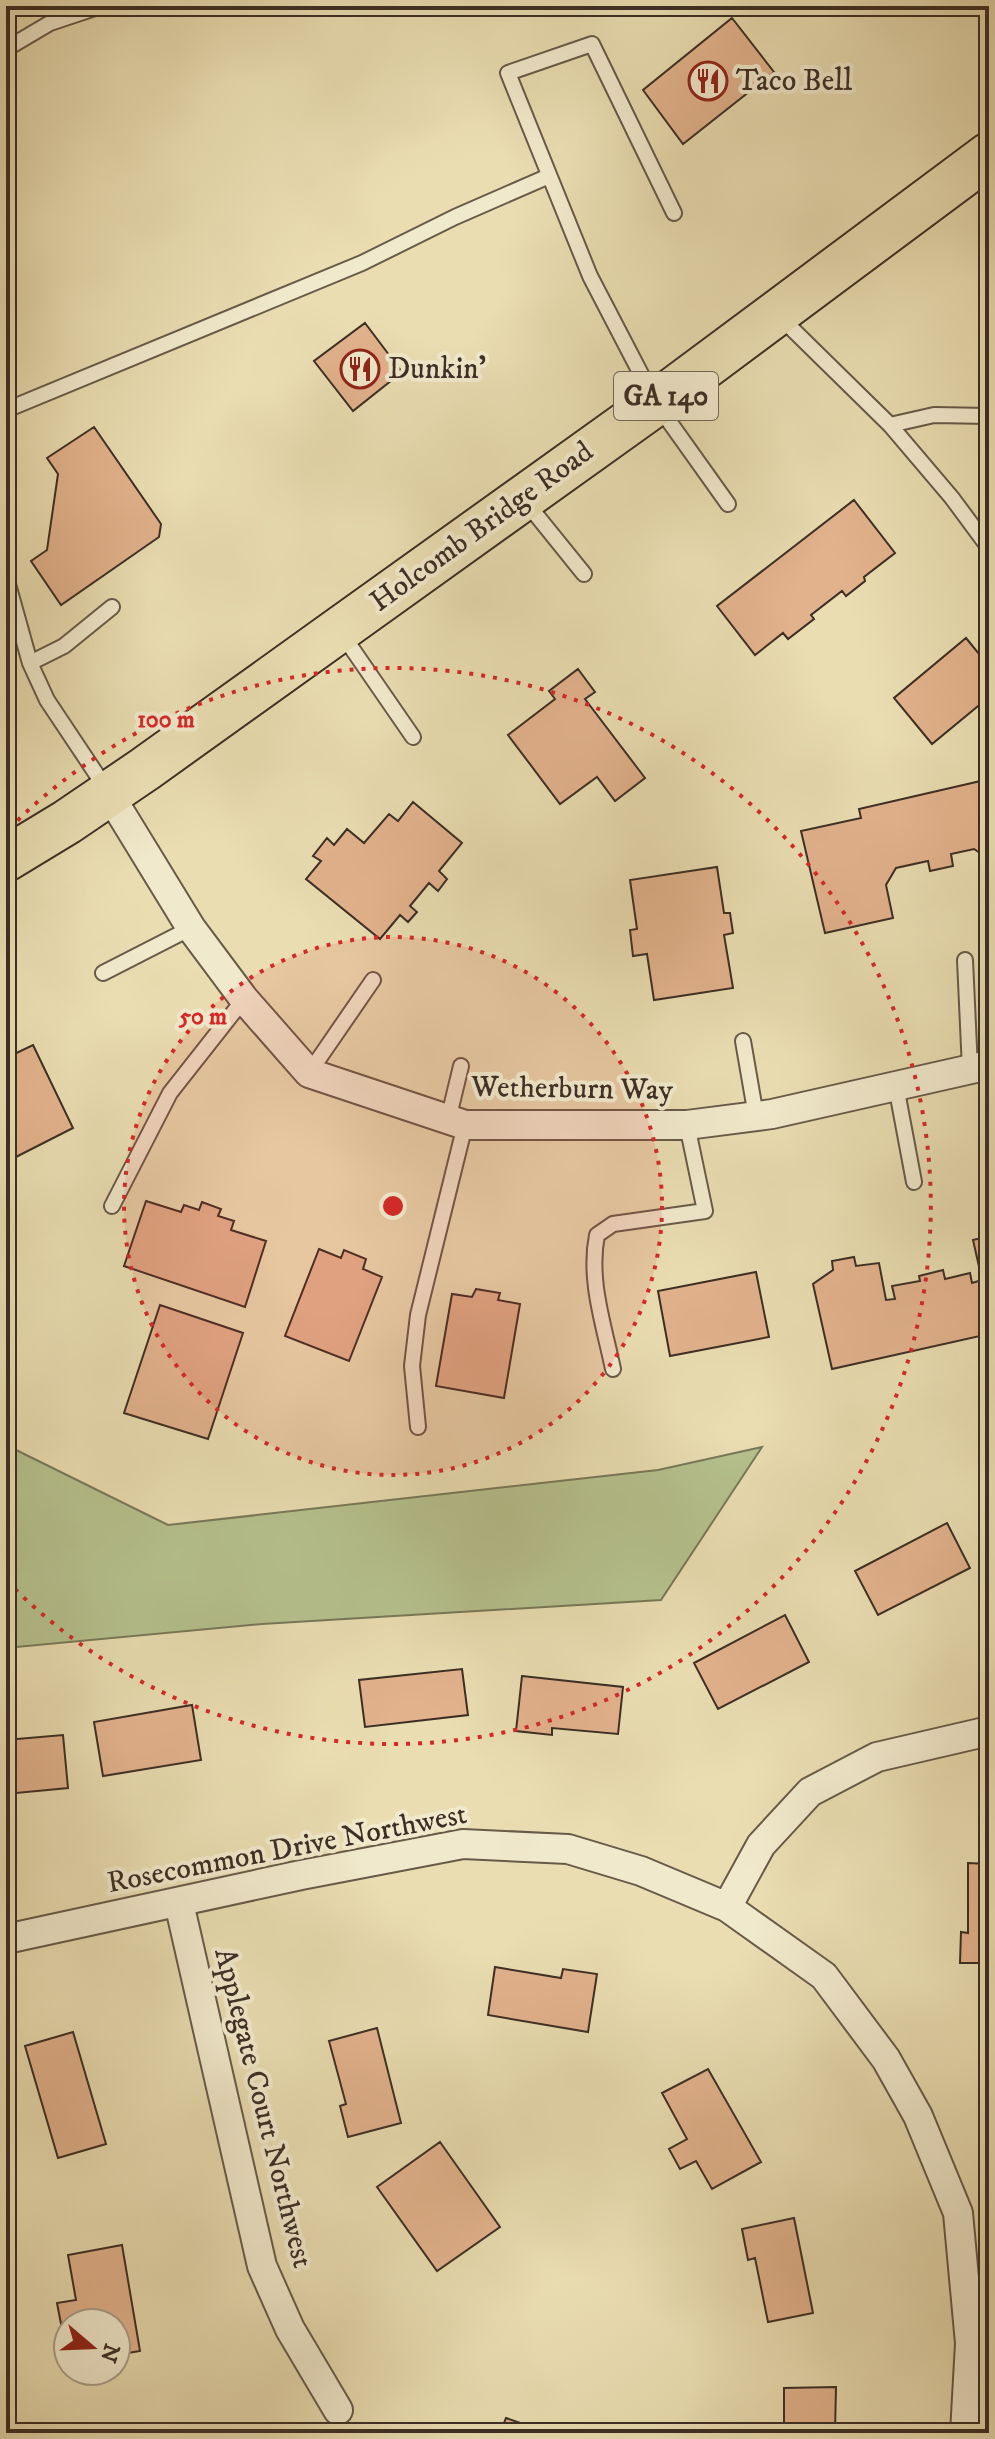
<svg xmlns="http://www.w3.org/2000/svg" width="995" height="2439" viewBox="0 0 995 2439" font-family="'IM FELL DW Pica',serif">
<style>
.green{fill:#b5c18d;stroke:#787859;stroke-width:2}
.building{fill:#e2b28c;stroke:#3c2e25;stroke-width:2}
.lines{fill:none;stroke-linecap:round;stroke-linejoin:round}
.service-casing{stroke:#675a48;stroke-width:18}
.minor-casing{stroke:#675a48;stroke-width:32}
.primary-casing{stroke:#3c2e25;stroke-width:48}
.service{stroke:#f1e9cc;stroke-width:14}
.minor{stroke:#f1e9cc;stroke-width:28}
.primary{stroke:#e9ddb1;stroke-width:44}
.ring{fill:none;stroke:#d62828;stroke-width:4;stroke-dasharray:4 8}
.labels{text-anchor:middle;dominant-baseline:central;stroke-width:8;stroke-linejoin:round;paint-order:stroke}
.shield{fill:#f1e9cc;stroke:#726657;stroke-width:2}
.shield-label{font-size:28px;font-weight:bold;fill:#3c2e25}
.poi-label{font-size:30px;fill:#3c2e25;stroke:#f1e9cc;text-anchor:start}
.street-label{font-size:30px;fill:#3c2e25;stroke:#f1e9cc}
.centre{fill:#d62828;stroke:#f1e9cc;stroke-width:4}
.ring-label{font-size:24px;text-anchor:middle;font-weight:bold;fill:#d62828;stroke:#f1e9cc;stroke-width:8;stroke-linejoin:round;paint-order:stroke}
</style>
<rect width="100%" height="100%" fill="#e9ddb1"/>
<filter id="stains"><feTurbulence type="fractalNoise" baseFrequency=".0025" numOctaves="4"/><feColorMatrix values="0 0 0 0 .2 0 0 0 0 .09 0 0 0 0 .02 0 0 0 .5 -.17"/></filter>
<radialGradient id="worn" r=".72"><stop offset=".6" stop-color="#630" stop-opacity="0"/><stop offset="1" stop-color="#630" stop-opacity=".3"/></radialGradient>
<!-- green -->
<path class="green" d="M6,1445L168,1525L658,1470L762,1447L661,1600L262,1624L6,1648Z"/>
<!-- building -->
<path class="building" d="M6,6H31L6,23Z
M732,18L774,72L683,144L643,90Z
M365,323L402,372L353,411L314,361Z
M94,427L161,524L159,537L61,605L31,561L47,550L58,474L47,458Z
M854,500L895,553L864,577L865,581L846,596L842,591L811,615L814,619L788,639L783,633L755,655L717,606Z
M966,638L989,666V697L932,744L894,698Z
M578,669L595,692L585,699L645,778L615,801L597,777L560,804L508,735L555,699L549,691Z
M985,780L989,793V859L974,849L951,854L953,866L930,871L928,861L896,868L886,885L893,918L825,933L801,831L861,818L859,809Z
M413,802L462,843L439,871L447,879L438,891L429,883L410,906L417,912L408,922L400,915L380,939L306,879L321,861L313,856L327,838L334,845L347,829L364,843L389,814L398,821Z
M717,867L724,913H730L733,933L724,935L733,988L654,1000L647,954L633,956L630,930L637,929L630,880Z
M33,1045L73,1128L6,1162V1058Z
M146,1201L181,1212L184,1205L199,1210L202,1202L221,1209L218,1216L234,1221L231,1230L266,1241L245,1307L124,1266Z
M6,1236L14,1252L6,1256Z
M989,1236V1334L832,1369L813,1284L833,1270L832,1261L854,1257L856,1266L879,1263L886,1300L895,1299L892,1286L920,1281L919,1276L943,1270L945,1279L970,1273L972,1283L982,1280L973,1240Z
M319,1249L341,1258L344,1250L366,1259L363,1269L382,1277L349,1361L285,1336Z
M756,1272L769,1337L670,1356L658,1291Z
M476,1289L500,1293L498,1300L520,1304L504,1398L436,1386L452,1294L472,1297Z
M160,1305L243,1333L208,1439L124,1413Z
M947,1523L970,1568L878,1615L855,1571Z
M785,1615L809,1662L718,1709L694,1663Z
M462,1669L468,1715L365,1727L359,1680Z
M522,1676L623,1687L618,1734L552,1728V1735L516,1731Z
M192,1705L201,1760L103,1776L94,1722Z
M63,1735L68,1788L6,1794V1740Z
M968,1863L989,1864V1963H960L961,1932L968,1933Z
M495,1967L561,1978L563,1969L597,1974L588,2032L488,2015Z
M377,2028L401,2123L348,2137L340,2106L346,2104L329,2041Z
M73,2032L106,2144L58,2158L25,2046Z
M708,2069L761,2162L712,2189L696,2161L680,2169L669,2149L687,2139L662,2093Z
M440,2142L500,2227L437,2271L377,2187Z
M794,2218L813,2313L768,2322L755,2258L748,2260L742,2229Z
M122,2245L140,2351L116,2355V2323H68V2333L63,2334L57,2303L76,2300L68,2255Z
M836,2387L835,2433H784V2388Z
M506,2418L550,2433H500Z"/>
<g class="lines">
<!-- service casing -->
<g class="service-casing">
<path id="service" d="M6,49L50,23L101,6
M674,213L592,44L508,73L590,276L656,403L728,504
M779,316L890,425L952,498L989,548
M6,410L362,263L455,217L549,176
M890,425L934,415L989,416
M525,501L584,574
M6,577L30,663L47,700L107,790
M342,634L413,737
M30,663L64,646L112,607
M965,960L970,1069
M103,973L191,928
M743,1041L756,1116
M309,1073L373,980
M896,1086L914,1182
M448,1120L461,1066
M112,1206L170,1093L244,999
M613,1369C604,1325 588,1280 597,1235L613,1224L705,1211L687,1125
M418,1427L412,1366L418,1315L465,1125"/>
</g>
<!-- minor casing -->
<g class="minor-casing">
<path id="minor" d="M109,794L191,928L244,999L309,1073L465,1125H687L772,1114L989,1065
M179,1903L262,2266L290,2329L338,2410
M727,1907L761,1845L810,1792L877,1757L989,1731
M6,1939L301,1875L463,1844L568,1849L641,1871L727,1907L824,1976L886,2059L918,2116L958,2213L970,2343L965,2433"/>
</g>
<!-- primary casing -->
<g class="primary-casing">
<path id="primary" d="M6,859L67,822L145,769L339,630L656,403L989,155"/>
</g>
<!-- service -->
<use href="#service" class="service"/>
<!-- minor -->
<use href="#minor" class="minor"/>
<!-- primary -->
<use href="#primary" class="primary"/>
</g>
<!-- distance rings -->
<circle cx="393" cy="1206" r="269" fill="#d62828" fill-opacity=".12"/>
<g class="ring">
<circle cx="393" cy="1206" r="269"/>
<path d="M9 829A538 538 0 1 1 9 1583"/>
</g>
<!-- icons -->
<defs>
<g id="restaurant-ring" transform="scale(2)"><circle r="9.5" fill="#f1e9cc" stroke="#8f2418" stroke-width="1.5"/><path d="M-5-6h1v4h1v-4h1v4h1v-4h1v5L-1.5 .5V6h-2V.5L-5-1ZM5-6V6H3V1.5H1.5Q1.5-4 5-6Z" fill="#8f2418"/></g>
</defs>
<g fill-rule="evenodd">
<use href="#restaurant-ring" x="708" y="81"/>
<use href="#restaurant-ring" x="360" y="369"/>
</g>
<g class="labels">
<!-- shield labels -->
<rect class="shield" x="614" y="372" width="104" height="48" rx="6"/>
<g class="shield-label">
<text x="666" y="396">GA 140</text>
</g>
<!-- poi labels -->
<g class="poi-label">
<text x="736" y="81">Taco Bell</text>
<text x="388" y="369">Dunkin'</text>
</g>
<!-- street labels -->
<g class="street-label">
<text transform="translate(482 527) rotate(-36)">Holcomb Bridge Road</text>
<text transform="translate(572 1089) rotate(1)">Wetherburn Way</text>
<text transform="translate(287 1849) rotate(-11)">Rosecommon Drive Northwest</text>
<text transform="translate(263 2108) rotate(76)">Applegate Court Northwest</text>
</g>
</g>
<circle cx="393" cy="1206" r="12" class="centre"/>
<g class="ring-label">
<text x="166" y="727">100 m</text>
<text x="203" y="1024">50 m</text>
</g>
<!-- margin -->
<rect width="995" height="2439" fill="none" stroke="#e9ddb1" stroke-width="32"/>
<rect x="8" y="8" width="979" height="2423" fill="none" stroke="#3c2e25" stroke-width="4"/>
<rect x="16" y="16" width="963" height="2407" fill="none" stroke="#3c2e25" stroke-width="2"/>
<!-- north arrow -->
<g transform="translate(92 2347) rotate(109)"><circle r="38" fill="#f1e9cc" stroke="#a99e89" stroke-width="2"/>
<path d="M0-6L14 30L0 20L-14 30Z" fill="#8f2418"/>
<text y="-12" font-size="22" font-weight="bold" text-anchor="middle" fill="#3c2e25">N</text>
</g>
<rect width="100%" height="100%" filter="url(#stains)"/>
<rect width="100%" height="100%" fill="url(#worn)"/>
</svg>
